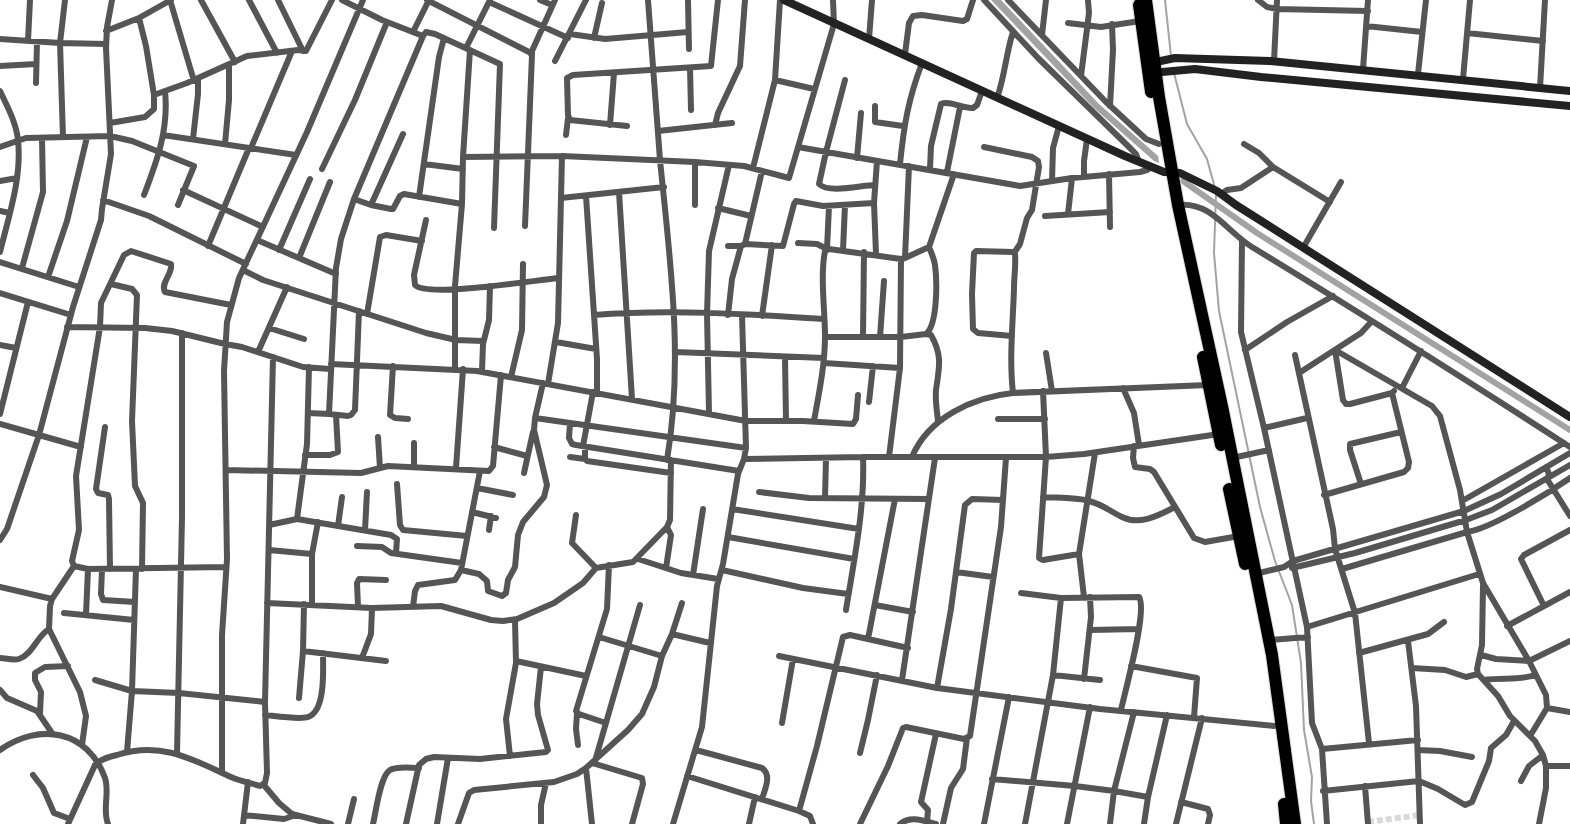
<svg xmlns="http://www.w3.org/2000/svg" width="1570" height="824" viewBox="0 0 1570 824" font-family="'Nunito Sans',sans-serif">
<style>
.water{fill:#a3a3a3}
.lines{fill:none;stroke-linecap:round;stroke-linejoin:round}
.stream{stroke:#a3a3a3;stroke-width:2}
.canal{stroke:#a3a3a3;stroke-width:6}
.street-tunnel{stroke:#d9d9d9;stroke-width:6;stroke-dasharray:6 3;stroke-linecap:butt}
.highway-casing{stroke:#dbdbdb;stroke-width:14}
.street{stroke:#555;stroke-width:6}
.secondary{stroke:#222;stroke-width:8}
.highway{stroke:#000;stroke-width:12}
</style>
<rect width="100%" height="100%" fill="#fff"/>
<!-- water -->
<path class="water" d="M991,0H1001L1099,104L1158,156L1159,163L1154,161L1093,107Z"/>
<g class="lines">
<!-- stream -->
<path class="stream" d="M1165,0L1171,56
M1174,73L1187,124L1207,159L1215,188
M1216,194L1214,253L1219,311L1260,507L1275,561L1292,605L1301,663L1304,730L1312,777L1311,801L1314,824"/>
<!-- canal -->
<path class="canal" d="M1183,181L1257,233L1570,430"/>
<!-- street-tunnel -->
<path class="street-tunnel" d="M1368,822L1420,815"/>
<!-- highway casing -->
<g class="highway-casing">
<path id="highway" d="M1146,0L1159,97L1178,205L1222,406L1272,655L1295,824
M1139,5L1151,92
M1203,357L1221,445
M1229,489L1245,564
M1284,804L1286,824"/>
</g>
<!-- street -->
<path class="street" d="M170,0L194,81
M201,0L235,62
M249,0L277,53
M278,0L303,51
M342,0L382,20L423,36
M427,0L529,52L532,55L525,226
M540,0L552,5
M648,0C652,53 656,107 660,160C670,260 684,360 667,460
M688,0L689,49
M984,0L1038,58L1130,148L1136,154L1139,162
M1008,0L1106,102L1146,139L1159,144
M1258,0L1267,7L1277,9L1368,11
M489,2L568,38
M139,18L146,46L154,95L187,83L247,56L298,50L306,51L332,0
M1068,23L1101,27L1140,21
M1366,26L1422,32
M106,31L139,18L171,0
M413,32L429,0
M1467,33L1543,41
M570,34L605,39L688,32
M1042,35L1046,0
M594,38L602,3
M0,39L60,43L106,44
M869,39L872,0
M28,41L30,0
M466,48L490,0
M905,54L909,23L913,16L922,15L963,21L967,19L973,0
M532,55V51L555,0
M555,61L586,0
M1274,61L1277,0
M0,66L36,64
M690,68L691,110
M1363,69L1368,0
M1418,74L1426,0
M1081,76L1089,13L1088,0
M1463,79L1470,0
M775,80L814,89
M845,80L826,152L819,184C829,194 862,185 875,185
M36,83L37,42
M1540,88L1545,0
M0,91C7,106 16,122 18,140C22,178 9,215 0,252
M997,98C1005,76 1006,53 1013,32
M875,106V122L903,126
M1110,106L1113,50L1112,24
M110,123L145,117L154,109V95
M610,125L614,73
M715,125L718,113L740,66L745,0
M627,126L570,120L568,115L567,78L573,75L711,66L718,0
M658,131L732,123
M163,135L296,155
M566,135L568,118
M63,137L60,43L65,0
M193,139L198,94V79
M225,144L229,100V65
M1244,144L1259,153L1273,167L1330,202
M0,147L26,138L110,136L132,141L194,166L178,205
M798,147L1020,186L1072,178L1140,172L1147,170L1151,167
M984,147L1032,157L1038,161L1039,167L1032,210L1027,218L1020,244L1014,253
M251,148L292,51
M463,157L562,156L695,162L744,166L789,178L834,24L833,0
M857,158L861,113
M424,164L463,169
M900,164C904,125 908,100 922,63
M753,168L775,80L780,0
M322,169L355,100L387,22
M930,169L931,146L941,104C949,100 963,109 973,108L977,105L982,91
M947,172L960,107
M1109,174L1110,227
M1084,177V161L1087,139
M0,181L17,178
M1052,181L1053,148L1059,126
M183,190L263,227
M619,192L632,399
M1221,194L1227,190L1241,188L1273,167
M144,195C157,161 169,129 165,91
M586,196L597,359V392
M419,197L439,57L444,38
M561,198L664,187
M354,199L371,205L391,209H393L400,196L404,194L462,204
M103,200L149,216L246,264
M371,205L403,134
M695,205V162
M1178,205C1211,201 1227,232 1252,247C1359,312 1465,379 1570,447
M718,208L751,216
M0,211L10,213
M1068,214L1072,178
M1045,216L1110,212
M426,220L414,275L415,285C427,298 536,280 559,278
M257,240L336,274
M1242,241L1241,332L1264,428L1307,627L1312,723L1322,749L1327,824
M798,243L817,244L827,249L829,206
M745,244L762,171
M208,246L249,148
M728,246H741L745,244L783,246L794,204L796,201L823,206L874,203
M1303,248L1341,182
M279,250L310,179
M843,250L845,205
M876,254L874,203L877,161
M299,258L330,182
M905,258L929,247L954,174
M0,262L79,287
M22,268L43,192L42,138
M243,270L263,280L426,333L456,340L483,341
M48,277L67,221L87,137
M111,284L132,289L137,295L132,421L135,486L143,503L142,569
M0,293L71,315
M367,314L380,237L386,235L422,241
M594,315C670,309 748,314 824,319
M728,315L732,279L741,246
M762,316L772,245
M67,327L145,328L172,331L225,344L242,347L303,367L330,369
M269,328L304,339
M926,334L931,335C943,356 939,368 936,390C935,400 937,411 938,421
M1012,336L978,333L973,329L972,294L974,253L976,251L1013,252L1015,254C1016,265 1014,277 1014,288C1013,323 1009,358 1013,393
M825,337H901L926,334C938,324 937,280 935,265C934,258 931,252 929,247
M863,337L864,252
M880,337L884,281
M556,342L596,349
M0,345L16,348
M1245,350L1287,322L1333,296
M258,352L287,287
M676,352L824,358
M1046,353L1052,391
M1295,355L1333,529L1335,549L1355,613L1369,743
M785,357L786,421
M824,363L900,368
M331,364L477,371L746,421H803L853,424L856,419L858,395
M393,366L390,415L395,418L408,419
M455,369V286L462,204L463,157L470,50
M482,371L483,344L489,320L490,286
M1299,373L1361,333L1372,321
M511,377L522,330L523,264
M543,383L535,418L746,448
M548,384L558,323L562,156
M1123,388L1134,413L1139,445
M1402,388L1421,351
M1043,391L1046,457L1039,558L1043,560L1079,554
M1392,393L1350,404H1346L1343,400L1335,350L1432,406L1440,416L1460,490L1467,532C1491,529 1548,493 1570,478
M869,402L873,366
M308,413L329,414L336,268L341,239L354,199L423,36L426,32L435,34L500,64L494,228
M709,413L707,314L709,251L729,165
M0,414L28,302
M329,414L348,416L351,415L355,410L359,311
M998,419H1045
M814,421C819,393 825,365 825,336C825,310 820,277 825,251L829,249L901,259L905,258L909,166
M570,423L569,438L572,444L576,445L739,471
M0,424L39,435L73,307L101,220L102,209L111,154L106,48L107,27L112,0
M105,427L96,489L98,493L108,495L109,499L110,569
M1264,428L1307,418
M378,437L380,468
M414,443V467
M583,446L593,392
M1134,446L1133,458L1135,467L1150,469L1154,472L1194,538L1205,542L1239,536
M494,447L527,456
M585,447V459L587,461L671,473
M305,455H330L338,452L336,415
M570,457L585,459
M889,457L900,368L901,259
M912,457C928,418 973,397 1013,393L1208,385
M1232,458L1269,450
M744,459L863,457H1046L1084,454L1219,434
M1546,467L1549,474L1547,479L1570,516
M456,468L463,369
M226,470L361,473L388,466L489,471L493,466L501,375
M480,471L461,570L479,574L487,581L488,591L502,596L506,593L508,580L515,567L518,535L523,522L544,497L547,485L534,430L535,418
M524,473L533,432
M397,484L400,525L403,530L467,536
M1361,484L1350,450V444L1401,432
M477,488L513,495
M759,492L809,498L928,499
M1324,495L1404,472L1408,468L1409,462L1392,393L1394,391
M1043,497C1058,498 1075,497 1089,501C1102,504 1111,512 1122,517C1140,526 1159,515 1175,507
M825,498L826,458
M1462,501L1564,443
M732,509L859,529
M472,512L496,518
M576,515L572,543L596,568
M297,519L307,444L309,367
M269,525L297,519L391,535L397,539L396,553
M338,526L342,497
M365,530L367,492
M489,530L491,516
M728,537L854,559
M0,540L7,529L39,435L81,447
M357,546L382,547L391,553L462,563
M269,550L312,554
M638,559L681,573L718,579
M74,566L52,599L50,606L49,629L80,692L86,716L82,745
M226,567L88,569L74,566L72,561L79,530L76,476L100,327L101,303L124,255L131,251L171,264C173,274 160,283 165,292L231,305
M666,568L671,535L667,527
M1292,568L1355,553L1466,520L1492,510L1570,465
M102,569L101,594L103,600L135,602
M1342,569L1467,532L1483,583L1529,661L1546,695L1547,708L1530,736
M722,570L803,588L848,594
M956,572L993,577
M1255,574L1284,567L1293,561L1464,511L1501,494L1570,453
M693,575L703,509
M1483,585L1482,645L1477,669L1478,674L1498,696L1510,716L1535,741L1543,755L1546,766V788L1539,824
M0,587L52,599
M1021,593L1061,598L1139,597C1148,610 1125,691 1121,710
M1084,597L1079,554L1095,453
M267,603L372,608L441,606L491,620L503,621L517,619L554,603L583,583L596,568L633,562L667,527L670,520L671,460
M312,604V554L318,522
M875,605L913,612
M1544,606L1521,559L1524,555L1570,530
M358,607L357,583L359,579L386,580
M413,607L415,591L418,585L455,580L461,570
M846,610C854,560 865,508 863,457
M64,613L134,620
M86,615L88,569
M1507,626L1570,592
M1307,627L1479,574
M1090,630L1139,629
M672,634L710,643
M599,637L662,656L672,634L682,603
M868,639L895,499
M1269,640L1308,637
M1408,641L1416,706L1420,824
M303,651L386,661
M1359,653L1428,634L1444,622
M1481,655L1496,659L1529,661L1570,641
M779,656L937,688L1100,709L1274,726
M0,658C6,658 13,661 19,659C32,655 37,636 49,629
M362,658L371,634L372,608
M516,661L586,676
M1131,666L1197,678L1194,717
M1412,668L1445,670L1466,677L1478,674
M1053,675L1100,680
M1084,679L1091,617L1090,597
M95,680L132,691L179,693L265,702
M902,680L935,458
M1484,680C1501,677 1519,681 1535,675
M937,688L951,609L965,505L972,499L1003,500
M0,690L7,698L37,711L52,733
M299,698L303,651L304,604
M1547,708L1570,712
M40,713L41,692L35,680V673L45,667L68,666
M577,713L576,729L578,745
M265,715C275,716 300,720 308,717C326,711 323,669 323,653
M606,723L579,714L576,711L607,609L609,565
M782,723L793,659
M1322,749L1418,740
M0,750C39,722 88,730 105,778C110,793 102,809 108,824
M696,750L762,768C772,775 765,789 762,799
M1418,750L1440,751L1472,757
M127,752L132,691L136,569
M177,753L182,517V333
M860,753L868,720L877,675
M510,756L506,719L516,663L515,620
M595,761L640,605
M592,763L642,778L643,784L632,824
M1546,766H1570
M586,768L592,824
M222,773V635L227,559L224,371L227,322L239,278L307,132L363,0
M33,775L43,788L54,813L70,819
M687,776L799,811L817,746L843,637L850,635L908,648
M992,779L1075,786L1114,791L1134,712
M1521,781L1529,766L1543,755
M263,784L279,803L292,814L331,824
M1365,786L1368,824
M1323,791L1419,781L1438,789L1465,805L1472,802L1489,761L1491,748L1506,735L1514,721
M1148,797L1167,715
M1181,802L1208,809L1210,815L1208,824
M799,811L810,816L813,824
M244,815L284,819L296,815
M927,822L928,810L921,802L936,734
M68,824L95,765C100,759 109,757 117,755C161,741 192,759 231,777C240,781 250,783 260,786L265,783L267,773L265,702L273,357
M243,824L248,782
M348,824L354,799
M373,824C376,812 380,776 390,770C398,766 410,768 419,768
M406,824L419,765L426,759L434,757L480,759L546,752L548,750L538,715L537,704L541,667
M437,824L448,758
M458,824L469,793L474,790L554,782L577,774L586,768L628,730L642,714L654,687L662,656
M541,824V805L546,783
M673,824L702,727L717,586L723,564L738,474L744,459L746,448L742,315
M749,824L755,797
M860,824L888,766L903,728L906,727L964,739L970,736L1001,527L1006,458
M900,824C911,815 924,821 936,824
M943,824L951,788L963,769L967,738
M984,824L1009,697
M1025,824L1053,675L1061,598
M1067,824L1090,707
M1110,824L1114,791L1148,797L1144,824
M1176,824L1202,718"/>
<!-- secondary -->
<path class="secondary" d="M784,0L1125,156L1164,172L1180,173L1217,191L1236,205L1570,417
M1151,63L1175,58L1270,61L1570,91
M1151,73L1195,69L1261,77L1570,106"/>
<!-- highway -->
<use href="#highway" class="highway"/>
</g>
</svg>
